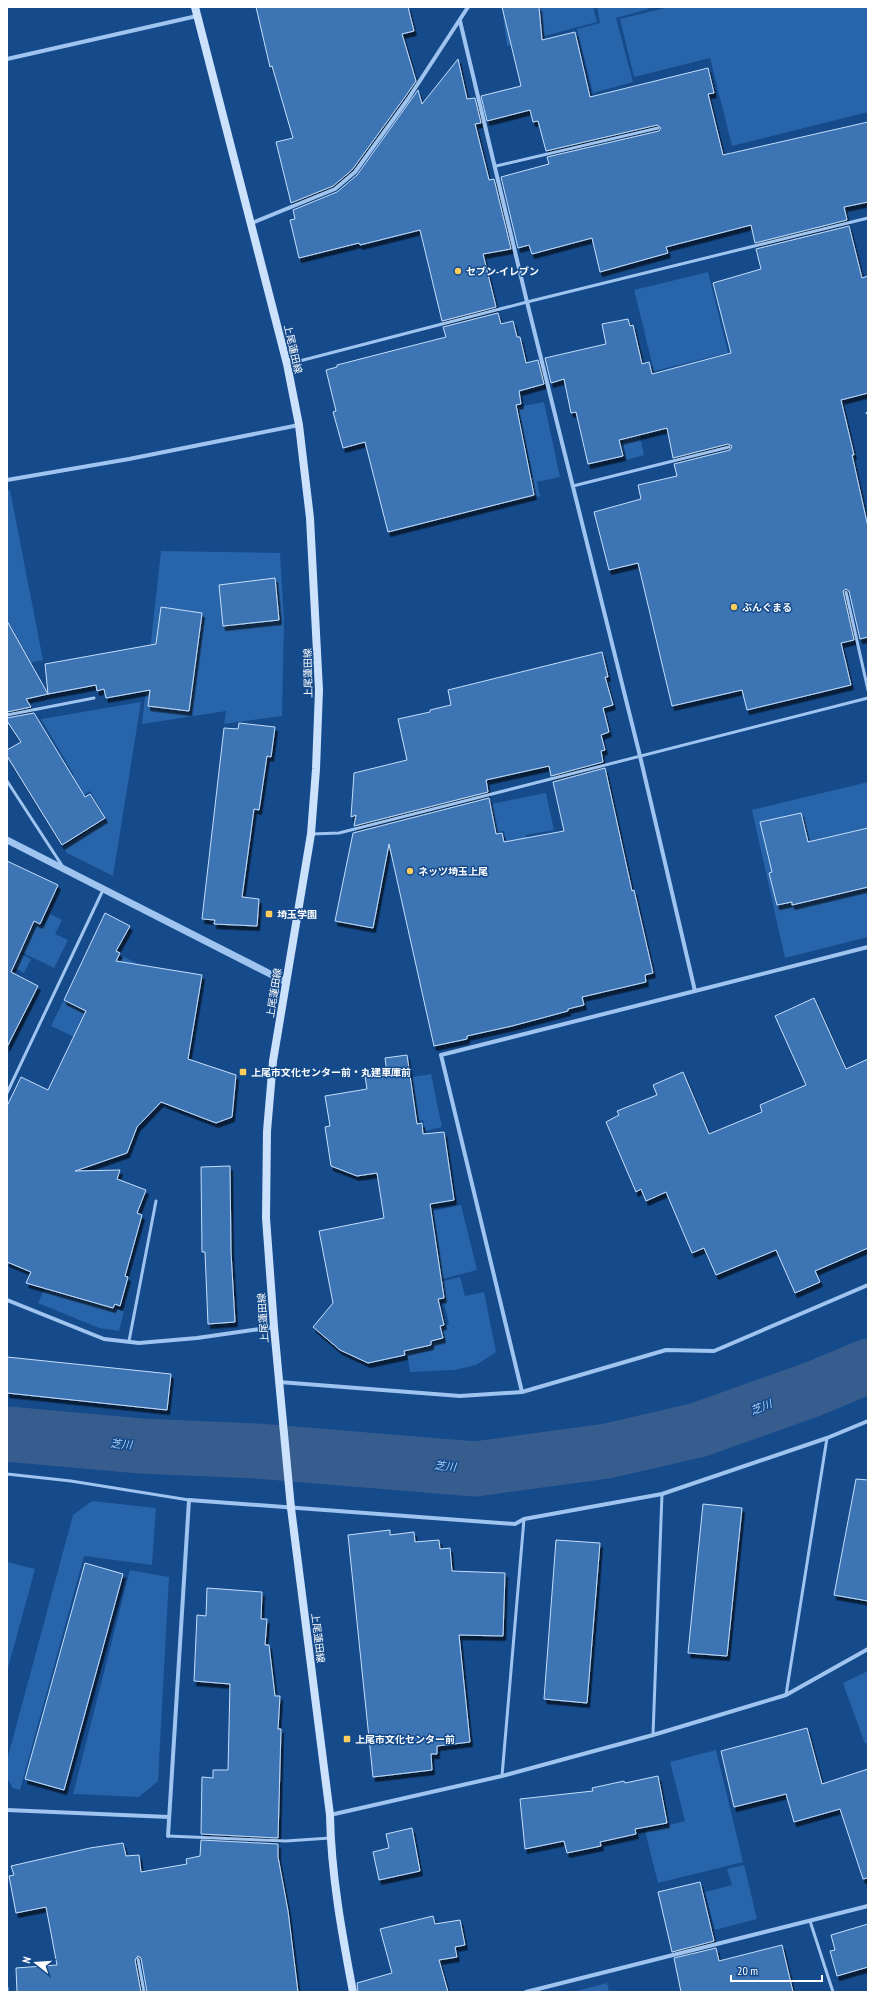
<svg xmlns="http://www.w3.org/2000/svg" width="875" height="1999" viewBox="0 0 875 1999" font-family="'PT Sans Narrow','Noto Sans JP',sans-serif">
<style>
.green{fill:#2864a9}
.lines{fill:none;stroke-linecap:round;stroke-linejoin:round}
.river{stroke:#365d8d;stroke-width:55}
.building{fill:#3d74b4;stroke:#c4defb;filter:url(#shadow)}
.service{stroke:#9ec4ef;stroke-width:3}
.minor{stroke:#9ec4ef;stroke-width:4}
.tertiary{stroke:#9ec4ef;stroke-width:7}
.secondary{stroke:#cce1fb;stroke-width:8}
.poi-dot{fill:#ffcd5c;stroke:#154a8b;stroke-width:1.5}
.labels{text-anchor:middle;dominant-baseline:central;stroke-width:3;stroke-linejoin:round;paint-order:stroke}
.poi-label{font-size:10px;font-weight:bold;fill:#fff;stroke:#154a8b;text-anchor:start}
.street-label{font-size:10px;fill:#fff;stroke:#154a8b}
.water-label{font-size:11px;font-style:italic;fill:#aacef6;stroke:#154a8b}
</style>
<defs>
<filter id="shadow"><feDropShadow dx="2.5" dy="4.5" stdDeviation="0" flood-color="#0009"/></filter>
</defs>
<rect width="100%" height="100%" fill="#154a8b"/>
<!-- green -->
<path class="green" d="M541,7H593L597,22L507,46L503,15H518L541,10Z
M597,7H646L649,9L616,18L633,82L593,93L577,29L600,23Z
M669,7H868V112L732,146L710,58L634,77L620,19Z
M708,272L728,353L654,371L634,290Z
M631,394L644,455L627,460L613,398Z
M544,402L560,477L537,482L540,496L504,504L500,484L533,477L518,407Z
M7,490H10L43,660L7,667Z
M161,551L280,553L284,622L282,716L224,724L226,711L142,724Z
M141,702L113,876L67,853L63,847L106,820L90,791L64,806L54,789L74,775L41,719Z
M868,782V937L785,958L752,810Z
M546,793L554,830L526,835V839L506,842L504,831L496,832L491,804Z
M50,914L62,920L55,934L68,940L54,968L7,945V936L24,944L35,922L44,926Z
M7,947L31,959L24,973L7,964Z
M122,956L155,972L114,1056L51,1026L63,1001L104,1021L138,971L119,961Z
M431,1074L442,1127L425,1131L423,1120L419,1121L412,1077Z
M461,1205L477,1270L412,1287L406,1263L440,1256L433,1211Z
M92,1253L78,1299L124,1311L119,1331L99,1328L38,1303L48,1280Z
M460,1277L465,1296L484,1292L496,1352L476,1365L455,1370L410,1372L407,1352L433,1346V1343L445,1340L442,1327L449,1324L439,1282Z
M92,1501L156,1508L152,1565L84,1556L20,1790L13,1788L7,1778V1760L73,1515Z
M7,1562L35,1569L7,1672Z
M130,1570L169,1577L158,1781L139,1797L73,1794Z
M868,1671V1742L865,1744L843,1683Z
M716,1750L743,1862L658,1883L645,1831L685,1821L670,1762Z
M744,1865L757,1919L715,1930L705,1892L732,1885L727,1869Z
M607,1983L609,1992H573Z"/>
<g class="lines">
<!-- river -->
<path class="river" d="M7,1434L141,1446L257,1451L475,1469L607,1451L698,1430L813,1389L868,1366"/>
</g>
<!-- building -->
<path class="building" d="M256,7H408L414,31L402,34L416,81L405,97L352,170L333,186L291,203L276,142L293,138L272,66L270,67Z
M502,7H539L542,40L575,32L590,97L708,68L714,93L708,94L723,155L868,122V202L844,207L847,220L755,243L751,225L666,247L668,253L600,272L592,238L532,254L529,245L518,248L501,177L549,164L547,157L659,131L661,128L657,125L546,151L538,121L533,122L530,110L487,121L481,96L521,86Z
M458,59L467,99L475,98L481,123L475,124L489,180L494,179L511,249L483,254L496,307L442,321L420,230L360,245L359,243L299,258L290,220L295,219L293,210L337,192L357,175L418,90L422,104Z
M849,226L862,278L868,276V393L841,400L854,455H852L868,527V637L860,639L849,591L846,589L843,591L854,640L841,643L851,685L747,710L742,690L672,706L638,563L609,570L594,512L641,499L638,485L677,476L674,464L730,450L732,446L728,444L673,458L667,428L619,440L623,456L588,464L576,412L571,413L564,379L551,383L545,358L606,344L602,324L628,319L630,326L633,325L642,364L649,362L652,374L731,353L713,283L761,269L756,249Z
M498,313L501,324L513,321L517,337H520L526,363L538,360L544,384L519,391L521,404L516,405L534,495L388,532L365,442L343,448L333,412L336,411L326,370L337,367V365L446,337L443,327Z
M275,578L279,620L223,626L219,585Z
M161,607L202,613L189,711L148,706L150,690L106,698L104,689L97,691L96,685L48,694L45,664L156,644Z
M7,621L48,694L26,699L31,707L7,712Z
M602,652L608,677H605L613,705L603,708L609,732L601,735L605,750L601,751L603,762L551,776L549,766L486,780L488,792L354,826L356,815L351,817L354,773L407,760L398,719L430,712V710L451,705L448,690Z
M34,713L85,797L90,794L105,818L62,845L7,756V750L21,742L7,721V718Z
M239,723L275,727L271,757L267,756L259,810L254,809L242,897L259,899L257,926L214,924L215,920L202,919L224,728L238,729Z
M605,768L632,891L634,890L653,973L645,975L646,982L582,997L584,1005L568,1009V1011L512,1026L467,1036V1039L434,1046L389,844L373,928L335,921L353,833L489,798L496,834L502,833L504,842L564,831L553,782Z
M801,813L808,842L868,828V887L792,905V902L777,905L769,873L772,872L760,822Z
M7,861L58,885L40,924L34,921L11,972L38,986L7,1047Z
M105,913L130,926L116,951L120,953L116,961L202,975L188,1059L236,1075L232,1117L216,1123L161,1102L137,1127L127,1153L75,1171L120,1170L117,1179L146,1190L137,1213L142,1215L125,1276L128,1277L120,1306L115,1304L113,1308L26,1283L31,1272L7,1262V1106L21,1077L48,1090L86,1011L64,1000Z
M814,998L846,1069L868,1059V1248L815,1271L820,1282L795,1293L776,1250L716,1275L704,1248L692,1253L666,1192L646,1201L641,1189L636,1192L606,1122L619,1115L617,1111L657,1095L653,1085L683,1072L709,1134L762,1112L760,1105L806,1085L775,1016Z
M407,1055L417,1124L422,1123L423,1134L444,1132L454,1200L430,1204L444,1298L438,1299L444,1325L440,1326L443,1338L431,1341V1345L404,1351L405,1355L368,1363L340,1350L313,1327L333,1303L319,1231L384,1218L377,1173L357,1176L331,1166L325,1127L330,1126L325,1096L367,1089L365,1076L387,1073L385,1058Z
M230,1166L231,1252L235,1322L208,1324L205,1252H202L201,1167Z
M7,1357L171,1374L167,1410L7,1393Z
M856,1479L868,1480V1601L834,1595Z
M703,1504L742,1508L727,1656L688,1653Z
M390,1530V1535L414,1532L415,1542L439,1540L440,1549L450,1548L452,1571L505,1573L503,1636L459,1635L470,1742L437,1746V1754H431L432,1770L373,1777L348,1535Z
M556,1540L600,1543L587,1703L544,1699Z
M85,1563L123,1574L64,1790L25,1779Z
M207,1588L262,1592L261,1619H267L265,1645H269L275,1696H280L278,1729H281L278,1838L201,1834L202,1777L213,1778V1770H228L230,1684L194,1681L197,1615L206,1616Z
M807,1728L822,1784L868,1769V1878L863,1879L840,1809L794,1822L786,1794L734,1807L721,1751Z
M658,1776L667,1823L635,1829L636,1834L600,1842L601,1846L567,1853L564,1841L525,1849L520,1799L593,1791L592,1788L624,1781L625,1783Z
M412,1828L420,1871L379,1880L373,1852L389,1848L386,1834Z
M201,1840L278,1844V1857L288,1911L298,1992H147L141,1958L138,1956L135,1960L141,1992H17L16,1968L57,1965L46,1907L16,1913L9,1876L14,1875L11,1866L90,1848L123,1843L126,1856L139,1855L141,1872L187,1864L186,1859L200,1856Z
M700,1882L714,1941L672,1952L658,1892Z
M433,1916L435,1924L460,1920L465,1945L455,1947L457,1957L439,1960L448,1992H358L357,1983L392,1973L380,1929Z
M868,1924V1967L837,1976L830,1951L835,1950L831,1935Z
M782,1945L793,1992H681L674,1958L716,1948L719,1961Z"/>
<g class="lines">
<!-- service -->
<path class="service" d="M496,166L658,128
M288,364L527,302L868,218
M867,413H868
M573,486L729,447
M846,592L868,690
M7,715L94,698
M7,781L63,867
M311,834L339,833L868,698
M7,1093L103,890
M129,1341L156,1201
M7,1474L71,1481L189,1500
M786,1695L827,1438
M653,1735L662,1494
M502,1776L524,1519
M168,1836L286,1841L330,1838
M810,1921L833,1992
M138,1959L144,1992
M7,1988V1992"/>
<!-- minor -->
<path class="minor" d="M460,21L527,302L640,756L695,991L868,947
M7,59L197,16
M252,223L335,189L355,172L408,99L468,7
M7,480L129,459L299,425
M7,1300L104,1339L139,1343L197,1338L274,1327
M279,1382L460,1396L522,1392L666,1350L714,1351L868,1285
M522,1392L441,1055L695,991
M7,1810L169,1817
M330,1815L502,1776L653,1735L786,1695L868,1649
M168,1836L189,1500L515,1524L524,1519L662,1494L827,1438L868,1421
M526,1992L868,1906"/>
<!-- tertiary -->
<path class="tertiary" d="M7,840L286,982"/>
<!-- secondary -->
<path class="secondary" d="M195,7L287,364L299,425L310,518L319,690L316,769L311,834L273,1061L267,1131L266,1218L274,1327L291,1508L330,1815C331,1874 342,1934 353,1992"/>
</g>
<!-- markers -->
<g class="poi-dot">
<circle cx="458" cy="271" r="4"/>
<circle cx="734" cy="607" r="4"/>
<circle cx="410" cy="871" r="4"/>
<rect x="265" y="910" width="8" height="8" rx="2"/>
<rect x="239" y="1068" width="8" height="8" rx="2"/>
<rect x="343" y="1735" width="8" height="8" rx="2"/>
</g>
<g class="labels">
<!-- poi labels -->
<g class="poi-label">
<text x="466" y="271">セブン-イレブン</text>
<text x="742" y="607">ぶんぐまる</text>
<text x="418" y="871">ネッツ埼玉上尾</text>
<text x="277" y="914">埼玉学園</text>
<text x="251" y="1072">上尾市文化センター前・丸建車庫前</text>
<text x="355" y="1739">上尾市文化センター前</text>
</g>
<!-- street labels -->
<g class="street-label">
<text transform="translate(293 349) rotate(77)">上尾蓮田線</text>
<text transform="translate(308 673) rotate(-91)">上尾蓮田線</text>
<text transform="translate(274 993) rotate(-81)">上尾蓮田線</text>
<text transform="translate(263 1318) rotate(-94)">上尾蓮田線</text>
<text transform="translate(318 1638) rotate(83)">上尾蓮田線</text>
</g>
<!-- water labels -->
<g class="water-label">
<text transform="translate(761 1407) rotate(-21)">芝川</text>
<text transform="translate(121 1444) rotate(5)">芝川</text>
<text transform="translate(445 1466) rotate(5)">芝川</text>
</g>
</g>
<!-- border -->
<rect width="875" height="1999" fill="none" stroke="#ffffff" stroke-width="16"/>
<!-- north arrow -->
<g transform="translate(36 1963) rotate(287)" stroke="#154a8b" stroke-width="3" paint-order="stroke">
<path d="M0-3L7 15L0 10L-7 15Z" fill="#ffffff"/>
<text y="-6" font-size="11" font-weight="bold" text-anchor="middle" fill="#ffffff">N</text>
</g>
<!-- scale -->
<path d="M731 1975v6h91v-6" fill="none" stroke="#ffffff" stroke-width="2"/>
<text x="737" y="1975" font-size="12" fill="#ffffff" stroke="#154a8b" stroke-width="3" paint-order="stroke">20 m</text>
</svg>
